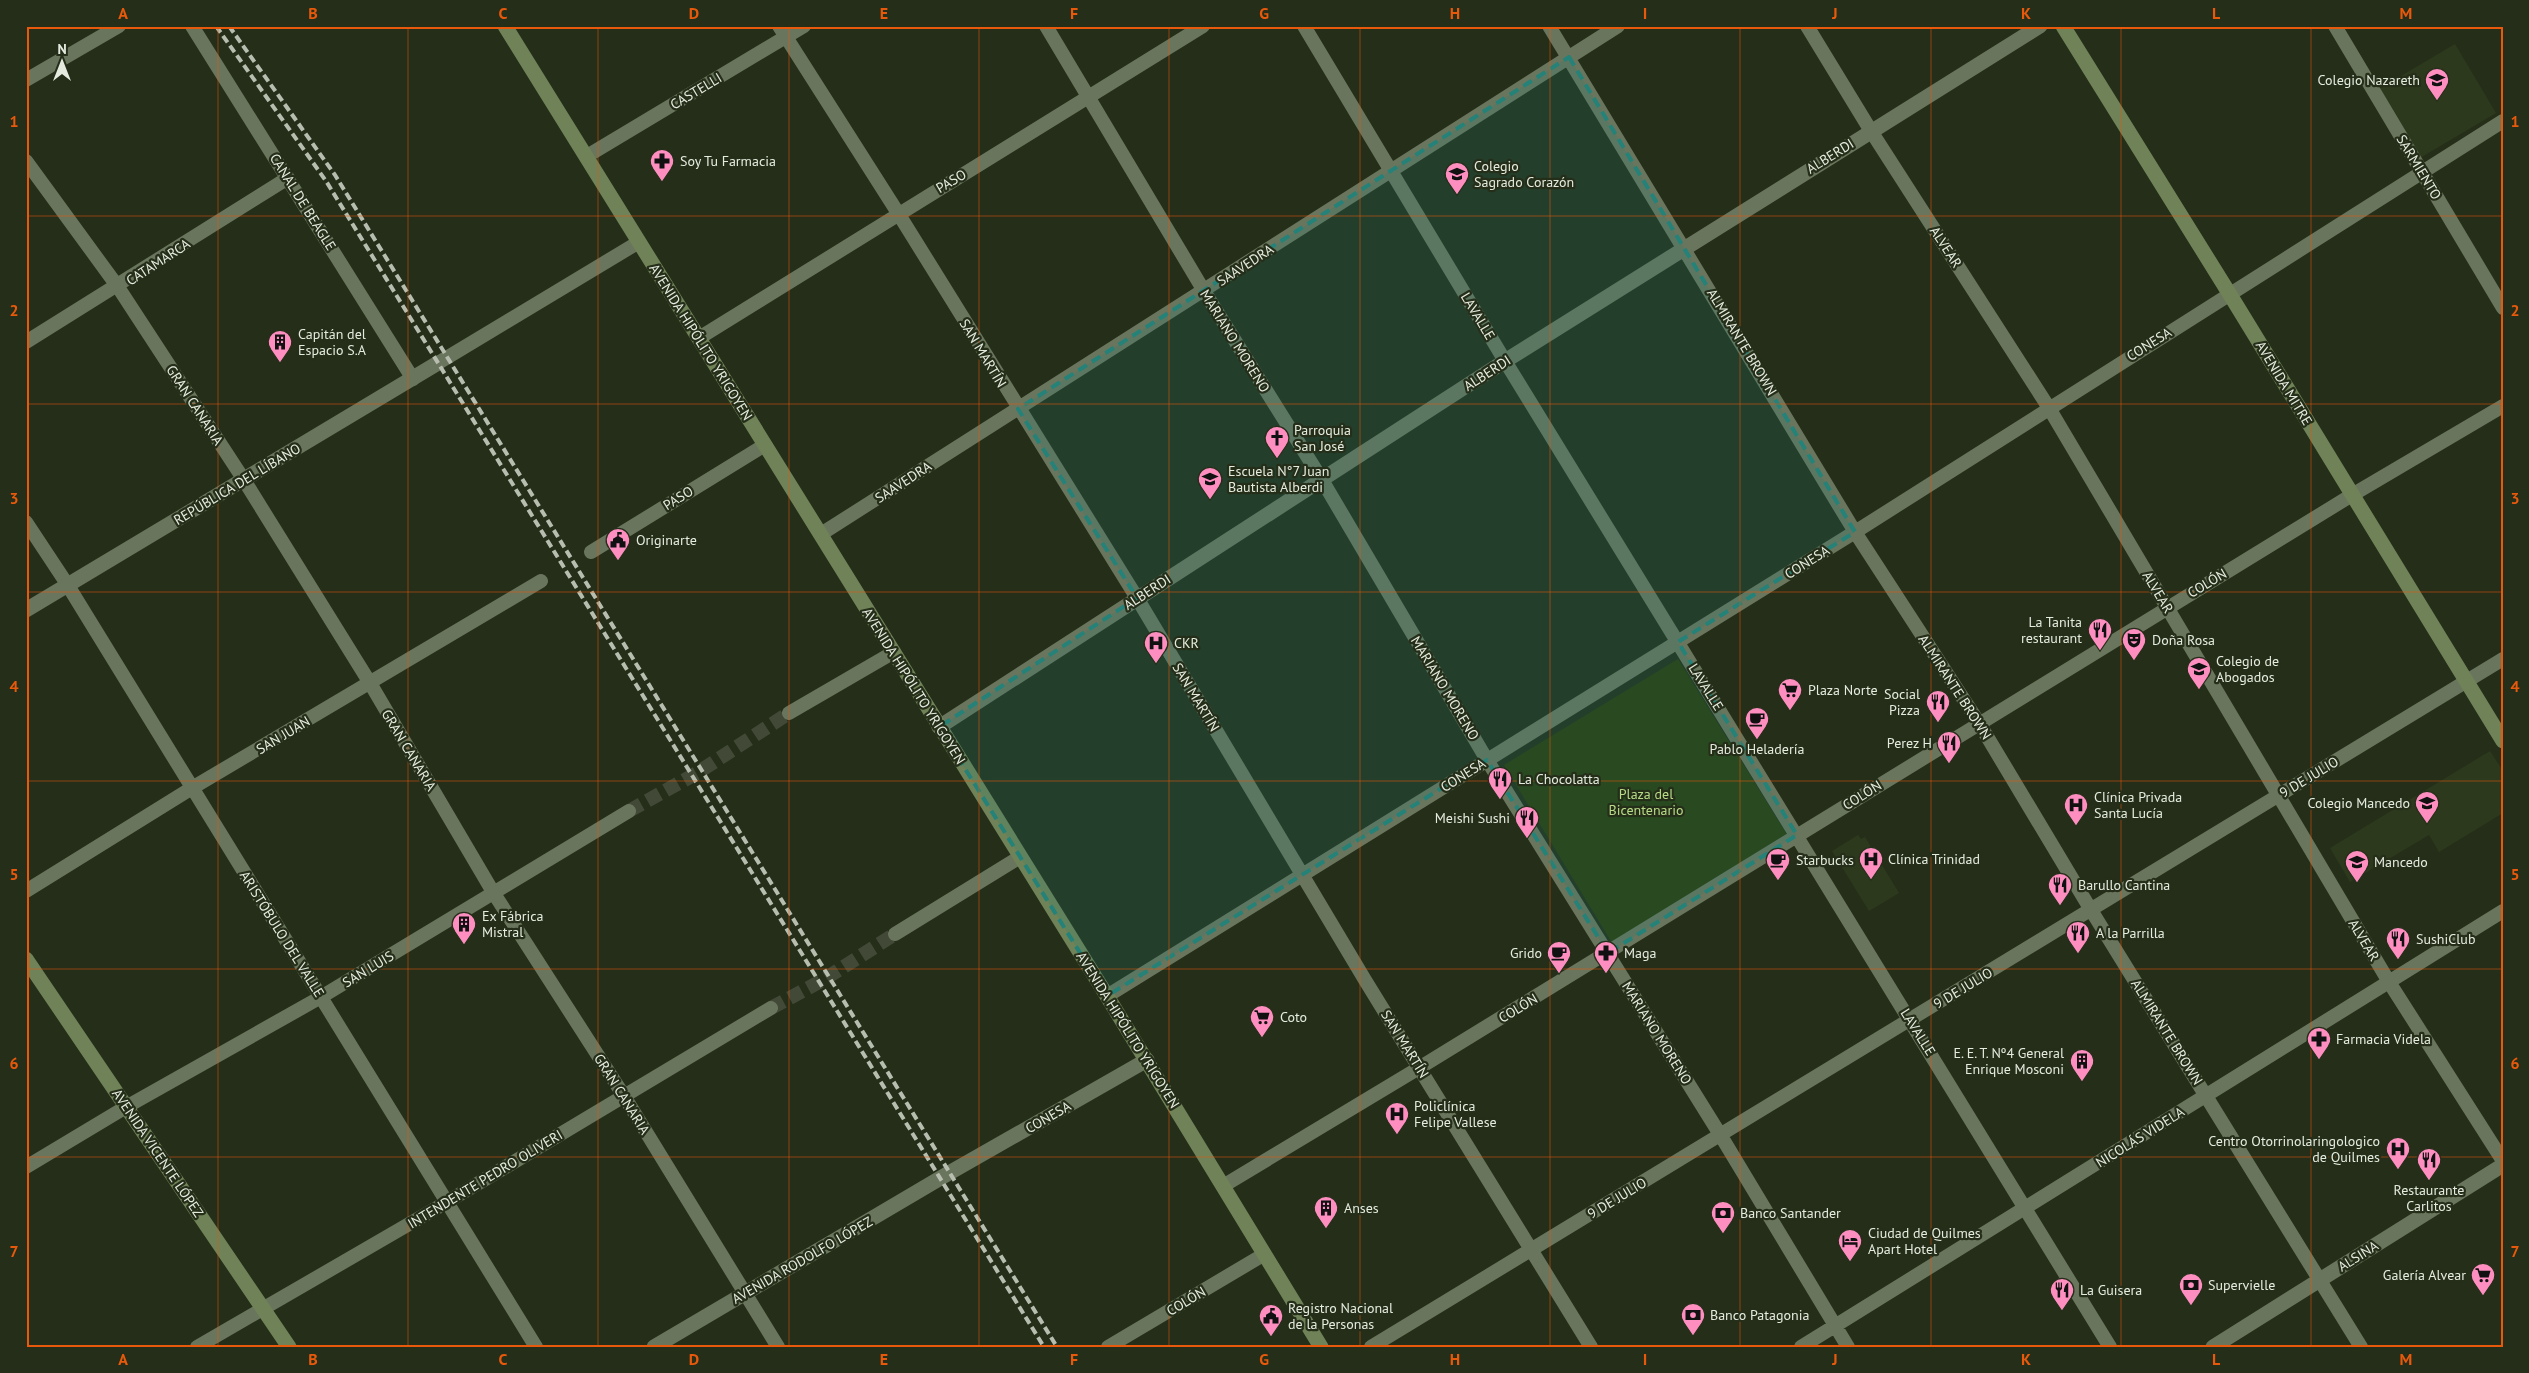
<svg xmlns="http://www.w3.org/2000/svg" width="2529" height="1373" viewBox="0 0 2529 1373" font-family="'PT Sans',sans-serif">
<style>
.built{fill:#2d391d}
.green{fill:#2b3d0b}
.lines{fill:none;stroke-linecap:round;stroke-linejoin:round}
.minor-tunnel{stroke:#424a37;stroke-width:14;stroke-dasharray:14 7;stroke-linecap:butt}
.minor{stroke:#6a755d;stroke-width:14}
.tertiary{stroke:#6a755d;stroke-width:15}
.secondary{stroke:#708257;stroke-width:15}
.rail{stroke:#b7beaf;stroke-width:4;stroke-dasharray:8 4;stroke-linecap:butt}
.marked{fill:#248279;fill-opacity:0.2;stroke:#248279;stroke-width:4;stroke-dasharray:10 6;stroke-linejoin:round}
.grid{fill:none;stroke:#e8590c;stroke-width:1;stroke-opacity:0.55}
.labels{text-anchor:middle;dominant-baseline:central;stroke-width:4.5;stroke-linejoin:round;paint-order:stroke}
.poi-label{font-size:14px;fill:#e5ebde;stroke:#252e19;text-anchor:start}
.street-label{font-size:14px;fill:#e5ebde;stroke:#252e19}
.park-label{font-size:14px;fill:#b8db88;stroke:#252e19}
.neatline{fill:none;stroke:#e8590c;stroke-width:2}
.grid-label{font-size:16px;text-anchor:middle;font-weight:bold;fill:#e8590c}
</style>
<rect width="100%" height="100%" fill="#252e19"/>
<!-- built -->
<path class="built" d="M2455,44L2496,113L2420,158L2379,89Z
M2490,751L2503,771V813L2439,852L2429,835L2350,882L2330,848Z
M1858,835L1861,839L1865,837L1899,893L1869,911L1832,851Z"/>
<!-- green -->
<path class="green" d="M1678,659L1789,838L1614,946L1504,765Z"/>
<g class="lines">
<!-- minor-tunnel -->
<path class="minor-tunnel" d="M629,811L697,773L789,713
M771,1008L823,980L895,934"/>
<!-- minor -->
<path class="minor" d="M192,26L413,379
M779,26L898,213L1137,598L1365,980L1591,1347
M1046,26L1204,291L1322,480L1487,760L1721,1136L1848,1347
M1304,26L1505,361L2110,1347
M1549,26L1855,532L1979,723L2091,910L2361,1347
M1807,26L1871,131L2049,408L2389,982L2503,1161
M2335,26L2503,308
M26,80L119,26
M587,156L804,26
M26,161L118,287L244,480L370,683L493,892L624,1096L778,1347
M699,338L1203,26
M26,342L288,178
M438,363L639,242
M26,522L67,584L536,1347
M821,534L1618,26
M591,552L765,445
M789,713L894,652
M26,891L192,788L541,581
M895,934L1020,857
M1107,996L1855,532L2503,121
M26,1167L126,1107L321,997L629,811
M1223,1186L1419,1068L2352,495L2503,406
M197,1347L447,1202L771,1008
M1108,1347L1263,1255
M1371,1347L2503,659
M1801,1347L2503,911"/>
<!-- tertiary -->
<path class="tertiary" d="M26,610L438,363
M939,727L1505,361L2040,26
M654,1347L949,1173L1147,1060
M2213,1347L2503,1165"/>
<!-- secondary -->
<path class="secondary" d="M505,26L1107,996L1321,1347
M2063,26L2229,293L2503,741
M26,959L289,1347"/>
<!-- rail -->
<path class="rail" d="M216,26L326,181L1044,1347
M229,26L335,175L1057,1347"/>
</g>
<!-- marked area -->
<path class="marked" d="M1569,57L1855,532L1678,642L1797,835L1608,953L1487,760L1107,996L939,727L1137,598L1018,409Z"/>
<!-- grid -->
<path class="grid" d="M218,26V1347M408,26V1347M598,26V1347M789,26V1347M979,26V1347M1169,26V1347M1360,26V1347M1550,26V1347M1740,26V1347M1931,26V1347M2121,26V1347M2311,26V1347M26,216H2503M26,404H2503M26,592H2503M26,781H2503M26,969H2503M26,1157H2503"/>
<!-- icons -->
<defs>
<g id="school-pin" transform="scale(1.25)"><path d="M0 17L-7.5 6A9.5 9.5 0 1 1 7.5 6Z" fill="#fd8ebf" stroke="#252e19"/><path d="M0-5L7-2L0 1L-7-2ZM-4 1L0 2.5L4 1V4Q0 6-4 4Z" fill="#111"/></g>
<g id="pharmacy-pin" transform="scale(1.25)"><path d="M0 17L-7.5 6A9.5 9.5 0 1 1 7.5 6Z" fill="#fd8ebf" stroke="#252e19"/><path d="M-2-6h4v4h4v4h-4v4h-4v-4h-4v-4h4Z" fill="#111"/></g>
<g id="building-pin" transform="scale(1.25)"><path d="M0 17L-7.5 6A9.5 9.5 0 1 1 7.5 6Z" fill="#fd8ebf" stroke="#252e19"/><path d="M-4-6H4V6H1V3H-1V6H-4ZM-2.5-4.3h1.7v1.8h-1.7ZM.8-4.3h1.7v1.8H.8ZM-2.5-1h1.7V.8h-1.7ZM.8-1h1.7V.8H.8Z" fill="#111"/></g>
<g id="church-pin" transform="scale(1.25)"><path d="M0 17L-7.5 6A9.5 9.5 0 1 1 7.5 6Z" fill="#fd8ebf" stroke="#252e19"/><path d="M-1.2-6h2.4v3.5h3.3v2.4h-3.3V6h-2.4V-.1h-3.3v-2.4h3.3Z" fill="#111"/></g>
<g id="civic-pin" transform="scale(1.25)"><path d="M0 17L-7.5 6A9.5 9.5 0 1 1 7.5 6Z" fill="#fd8ebf" stroke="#252e19"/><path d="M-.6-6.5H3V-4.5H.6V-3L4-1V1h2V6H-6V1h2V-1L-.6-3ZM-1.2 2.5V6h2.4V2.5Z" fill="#111"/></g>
<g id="restaurant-pin" transform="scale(1.25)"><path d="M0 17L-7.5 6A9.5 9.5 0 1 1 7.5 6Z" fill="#fd8ebf" stroke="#252e19"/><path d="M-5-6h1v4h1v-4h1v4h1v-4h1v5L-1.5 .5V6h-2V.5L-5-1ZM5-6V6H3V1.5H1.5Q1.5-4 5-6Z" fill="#111"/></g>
<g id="theatre-pin" transform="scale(1.25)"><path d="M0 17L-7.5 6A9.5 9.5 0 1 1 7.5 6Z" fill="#fd8ebf" stroke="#252e19"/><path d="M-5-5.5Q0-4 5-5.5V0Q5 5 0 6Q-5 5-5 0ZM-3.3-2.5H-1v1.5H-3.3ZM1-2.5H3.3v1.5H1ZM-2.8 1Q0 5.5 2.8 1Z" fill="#111"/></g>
<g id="hospital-pin" transform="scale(1.25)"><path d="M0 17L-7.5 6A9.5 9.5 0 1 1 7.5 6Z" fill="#fd8ebf" stroke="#252e19"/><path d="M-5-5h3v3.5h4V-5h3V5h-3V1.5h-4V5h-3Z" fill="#111"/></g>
<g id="university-pin" transform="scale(1.25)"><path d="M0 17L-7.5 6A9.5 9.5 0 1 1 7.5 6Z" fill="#fd8ebf" stroke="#252e19"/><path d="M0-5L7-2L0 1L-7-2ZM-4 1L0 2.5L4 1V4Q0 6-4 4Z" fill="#111"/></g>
<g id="supermarket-pin" transform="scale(1.25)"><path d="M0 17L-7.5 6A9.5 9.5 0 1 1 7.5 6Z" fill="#fd8ebf" stroke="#252e19"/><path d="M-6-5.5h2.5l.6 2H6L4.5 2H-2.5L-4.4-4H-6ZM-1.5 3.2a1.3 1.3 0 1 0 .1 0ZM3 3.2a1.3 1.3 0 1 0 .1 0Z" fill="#111"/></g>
<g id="cafe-pin" transform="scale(1.25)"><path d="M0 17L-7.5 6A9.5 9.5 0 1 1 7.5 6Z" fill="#fd8ebf" stroke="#252e19"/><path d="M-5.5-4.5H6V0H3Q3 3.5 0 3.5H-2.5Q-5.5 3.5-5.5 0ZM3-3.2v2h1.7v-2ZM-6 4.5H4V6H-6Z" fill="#111"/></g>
<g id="bank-pin" transform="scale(1.25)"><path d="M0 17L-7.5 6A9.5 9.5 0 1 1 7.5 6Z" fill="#fd8ebf" stroke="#252e19"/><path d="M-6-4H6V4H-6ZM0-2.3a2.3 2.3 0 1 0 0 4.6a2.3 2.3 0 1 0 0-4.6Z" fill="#111"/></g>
<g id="hotel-pin" transform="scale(1.25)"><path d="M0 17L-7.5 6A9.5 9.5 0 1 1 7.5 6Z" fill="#fd8ebf" stroke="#252e19"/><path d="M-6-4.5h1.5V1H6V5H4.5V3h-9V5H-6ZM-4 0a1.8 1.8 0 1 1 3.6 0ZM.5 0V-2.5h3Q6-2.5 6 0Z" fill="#111"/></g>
</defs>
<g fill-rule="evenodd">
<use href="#school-pin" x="2437" y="80"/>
<use href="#pharmacy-pin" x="662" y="161"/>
<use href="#school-pin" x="1457" y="174"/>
<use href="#building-pin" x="280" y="342"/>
<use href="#church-pin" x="1277" y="438"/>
<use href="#school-pin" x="1210" y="479"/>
<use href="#civic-pin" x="618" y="540"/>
<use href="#restaurant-pin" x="2100" y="630"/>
<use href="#theatre-pin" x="2134" y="640"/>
<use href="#hospital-pin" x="1156" y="643"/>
<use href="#university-pin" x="2199" y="669"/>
<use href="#supermarket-pin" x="1790" y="690"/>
<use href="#restaurant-pin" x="1938" y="702"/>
<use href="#cafe-pin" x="1757" y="719"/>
<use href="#restaurant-pin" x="1949" y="743"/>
<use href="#restaurant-pin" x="1500" y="779"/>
<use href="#school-pin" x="2427" y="803"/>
<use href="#hospital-pin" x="2076" y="805"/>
<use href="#restaurant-pin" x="1527" y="818"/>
<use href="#hospital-pin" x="1871" y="859"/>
<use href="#cafe-pin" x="1778" y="860"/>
<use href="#school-pin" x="2357" y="862"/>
<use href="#restaurant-pin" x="2060" y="885"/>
<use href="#building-pin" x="464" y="924"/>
<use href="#restaurant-pin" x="2078" y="933"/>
<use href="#restaurant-pin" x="2398" y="939"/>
<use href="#cafe-pin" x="1559" y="953"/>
<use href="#pharmacy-pin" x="1606" y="953"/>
<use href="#supermarket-pin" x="1262" y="1017"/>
<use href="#pharmacy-pin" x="2319" y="1039"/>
<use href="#building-pin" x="2082" y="1061"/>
<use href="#hospital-pin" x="1397" y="1114"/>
<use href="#hospital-pin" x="2398" y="1149"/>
<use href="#restaurant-pin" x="2429" y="1160"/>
<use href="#building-pin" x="1326" y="1208"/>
<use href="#bank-pin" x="1723" y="1213"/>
<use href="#hotel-pin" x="1850" y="1241"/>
<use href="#supermarket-pin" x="2483" y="1275"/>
<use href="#bank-pin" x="2191" y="1285"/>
<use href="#restaurant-pin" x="2062" y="1290"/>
<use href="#bank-pin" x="1693" y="1315"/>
<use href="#civic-pin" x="1271" y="1316"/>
</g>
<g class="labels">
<!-- poi labels -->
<g class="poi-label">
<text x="2420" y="80" text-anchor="end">Colegio Nazareth</text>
<text x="680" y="161">Soy Tu Farmacia</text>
<text x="1474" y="166">Colegio<tspan x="1474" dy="16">Sagrado Corazón</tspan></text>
<text x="298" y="334">Capitán del<tspan x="298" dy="16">Espacio S.A</tspan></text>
<text x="1294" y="430">Parroquia<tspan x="1294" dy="16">San José</tspan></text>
<text x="1228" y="471">Escuela N°7 Juan<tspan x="1228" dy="16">Bautista Alberdi</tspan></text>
<text x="636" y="540">Originarte</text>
<text x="2082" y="622" text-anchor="end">La Tanita<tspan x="2082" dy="16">restaurant</tspan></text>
<text x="2152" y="640">Doña Rosa</text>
<text x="1174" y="643">CKR</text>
<text x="2216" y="661">Colegio de<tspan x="2216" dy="16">Abogados</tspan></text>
<text x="1808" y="690">Plaza Norte</text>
<text x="1920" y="694" text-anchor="end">Social<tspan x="1920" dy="16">Pizza</tspan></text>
<text x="1932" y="743" text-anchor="end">Perez H</text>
<text x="1757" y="749" text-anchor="middle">Pablo Heladería</text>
<text x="1518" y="779">La Chocolatta</text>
<text x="2094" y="797">Clínica Privada<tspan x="2094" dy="16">Santa Lucía</tspan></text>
<text x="2410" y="803" text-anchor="end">Colegio Mancedo</text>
<text x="1510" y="818" text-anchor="end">Meishi Sushi</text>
<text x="1888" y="859">Clínica Trinidad</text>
<text x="1796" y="860">Starbucks</text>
<text x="2374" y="862">Mancedo</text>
<text x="2078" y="885">Barullo Cantina</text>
<text x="482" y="916">Ex Fábrica<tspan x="482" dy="16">Mistral</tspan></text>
<text x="2096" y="933">A la Parrilla</text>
<text x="2416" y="939">SushiClub</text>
<text x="1542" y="953" text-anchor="end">Grido</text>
<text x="1624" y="953">Maga</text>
<text x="1280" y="1017">Coto</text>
<text x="2336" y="1039">Farmacia Videla</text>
<text x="2064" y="1053" text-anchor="end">E. E. T. Nº4 General<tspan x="2064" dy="16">Enrique Mosconi</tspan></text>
<text x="1414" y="1106">Policlínica<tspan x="1414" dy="16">Felipe Vallese</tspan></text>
<text x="2380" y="1141" text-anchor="end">Centro Otorrinolaringologico<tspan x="2380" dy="16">de Quilmes</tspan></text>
<text x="2429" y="1190" text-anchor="middle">Restaurante<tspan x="2429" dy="16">Carlitos</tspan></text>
<text x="1344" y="1208">Anses</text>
<text x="1740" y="1213">Banco Santander</text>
<text x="1868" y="1233">Ciudad de Quilmes<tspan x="1868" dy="16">Apart Hotel</tspan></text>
<text x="2466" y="1275" text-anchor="end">Galería Alvear</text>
<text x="2208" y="1285">Supervielle</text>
<text x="2080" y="1290">La Guisera</text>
<text x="1288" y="1308">Registro Nacional<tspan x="1288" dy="16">de la Personas</tspan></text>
<text x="1710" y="1315">Banco Patagonia</text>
</g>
<!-- street labels -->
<g class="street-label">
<text transform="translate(696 91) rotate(-31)">CASTELLI</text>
<text transform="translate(1830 156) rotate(-32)">ALBERDI</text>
<text transform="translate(2419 167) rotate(59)">SARMIENTO</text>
<text transform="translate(951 181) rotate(-31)">PASO</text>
<text transform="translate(303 202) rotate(58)">CANAL DE BEAGLE</text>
<text transform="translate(1946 247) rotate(57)">ALVEAR</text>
<text transform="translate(158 262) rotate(-33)">CATAMARCA</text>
<text transform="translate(1245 265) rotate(-33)">SAAVEDRA</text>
<text transform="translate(1478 316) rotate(59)">LAVALLE</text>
<text transform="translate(1235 341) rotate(58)">MARIANO MORENO</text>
<text transform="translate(701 342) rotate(58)">AVENIDA HIPÓLITO YRIGOYEN</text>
<text transform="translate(1742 342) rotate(59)">ALMIRANTE BROWN</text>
<text transform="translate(2149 344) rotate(-32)">CONESA</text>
<text transform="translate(983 353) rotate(59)">SAN MARTÍN</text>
<text transform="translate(1487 373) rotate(-33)">ALBERDI</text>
<text transform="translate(2284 383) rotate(59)">AVENIDA MITRE</text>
<text transform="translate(195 405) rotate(57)">GRAN CANARIA</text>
<text transform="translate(903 482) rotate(-33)">SAAVEDRA</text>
<text transform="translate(237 484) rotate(-31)">REPÚBLICA DEL LÍBANO</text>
<text transform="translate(678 498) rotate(-32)">PASO</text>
<text transform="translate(1807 562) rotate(-32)">CONESA</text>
<text transform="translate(2207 583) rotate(-31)">COLÓN</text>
<text transform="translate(1147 592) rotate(-33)">ALBERDI</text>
<text transform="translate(2158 592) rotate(59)">ALVEAR</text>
<text transform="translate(914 686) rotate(58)">AVENIDA HIPÓLITO YRIGOYEN</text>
<text transform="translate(1706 687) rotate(58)">LAVALLE</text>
<text transform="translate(1955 687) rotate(57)">ALMIRANTE BROWN</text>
<text transform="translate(1445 688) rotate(59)">MARIANO MORENO</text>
<text transform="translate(1196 697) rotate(59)">SAN MARTÍN</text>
<text transform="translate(283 735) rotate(-31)">SAN JUAN</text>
<text transform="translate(409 750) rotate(59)">GRAN CANARIA</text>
<text transform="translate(1463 775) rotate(-32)">CONESA</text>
<text transform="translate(2309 777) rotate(-31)">9 DE JULIO</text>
<text transform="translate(1862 795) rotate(-32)">COLÓN</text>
<text transform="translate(282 934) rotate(58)">ARISTÓBULO DEL VALLE</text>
<text transform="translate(2364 940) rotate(59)">ALVEAR</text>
<text transform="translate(368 969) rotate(-31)">SAN LUIS</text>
<text transform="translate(1963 988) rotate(-31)">9 DE JULIO</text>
<text transform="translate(1518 1008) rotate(-31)">COLÓN</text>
<text transform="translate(1128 1030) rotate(58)">AVENIDA HIPÓLITO YRIGOYEN</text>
<text transform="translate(1918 1032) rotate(58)">LAVALLE</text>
<text transform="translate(2167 1032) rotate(58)">ALMIRANTE BROWN</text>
<text transform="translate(1657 1033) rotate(58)">MARIANO MORENO</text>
<text transform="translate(1405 1044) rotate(58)">SAN MARTÍN</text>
<text transform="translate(622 1094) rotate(58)">GRAN CANARIA</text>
<text transform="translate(1048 1117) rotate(-30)">CONESA</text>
<text transform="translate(2140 1137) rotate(-32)">NICOLÁS VIDELA</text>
<text transform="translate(158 1153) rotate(56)">AVENIDA VICENTE LÓPEZ</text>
<text transform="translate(485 1179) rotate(-31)">INTENDENTE PEDRO OLIVERI</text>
<text transform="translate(1617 1198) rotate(-31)">9 DE JULIO</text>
<text transform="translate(2358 1256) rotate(-32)">ALSINA</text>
<text transform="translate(802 1260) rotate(-30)">AVENIDA RODOLFO LÓPEZ</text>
<text transform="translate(1186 1301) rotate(-31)">COLÓN</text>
</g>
<!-- park labels -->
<g class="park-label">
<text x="1646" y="794">Plaza del<tspan x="1646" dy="16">Bicentenario</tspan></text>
</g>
</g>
<!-- border -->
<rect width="2529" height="1373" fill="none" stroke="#252e19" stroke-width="55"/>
<!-- north arrow -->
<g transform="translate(62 62)" stroke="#252e19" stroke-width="4" paint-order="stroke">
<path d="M0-4L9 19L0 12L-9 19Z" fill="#e5ebde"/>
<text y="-8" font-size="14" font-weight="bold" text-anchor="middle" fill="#e5ebde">N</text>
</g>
<rect x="28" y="28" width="2474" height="1318" class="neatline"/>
<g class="grid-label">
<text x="123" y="19">A</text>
<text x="313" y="19">B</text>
<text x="503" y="19">C</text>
<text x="694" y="19">D</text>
<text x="884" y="19">E</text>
<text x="1074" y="19">F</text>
<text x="1264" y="19">G</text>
<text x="1455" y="19">H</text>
<text x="1645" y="19">I</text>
<text x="1835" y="19">J</text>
<text x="2026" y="19">K</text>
<text x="2216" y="19">L</text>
<text x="2406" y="19">M</text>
<text x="14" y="127">1</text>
<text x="2515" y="127">1</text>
<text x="14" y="316">2</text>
<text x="2515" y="316">2</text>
<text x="14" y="504">3</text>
<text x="2515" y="504">3</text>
<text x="14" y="692">4</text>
<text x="2515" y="692">4</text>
<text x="14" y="880">5</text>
<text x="2515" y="880">5</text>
<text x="14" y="1069">6</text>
<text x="2515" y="1069">6</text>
<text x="14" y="1257">7</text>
<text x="2515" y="1257">7</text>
<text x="123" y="1365">A</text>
<text x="313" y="1365">B</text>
<text x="503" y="1365">C</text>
<text x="694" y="1365">D</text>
<text x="884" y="1365">E</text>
<text x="1074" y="1365">F</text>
<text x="1264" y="1365">G</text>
<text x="1455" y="1365">H</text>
<text x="1645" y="1365">I</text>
<text x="1835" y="1365">J</text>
<text x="2026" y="1365">K</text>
<text x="2216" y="1365">L</text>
<text x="2406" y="1365">M</text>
</g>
</svg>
